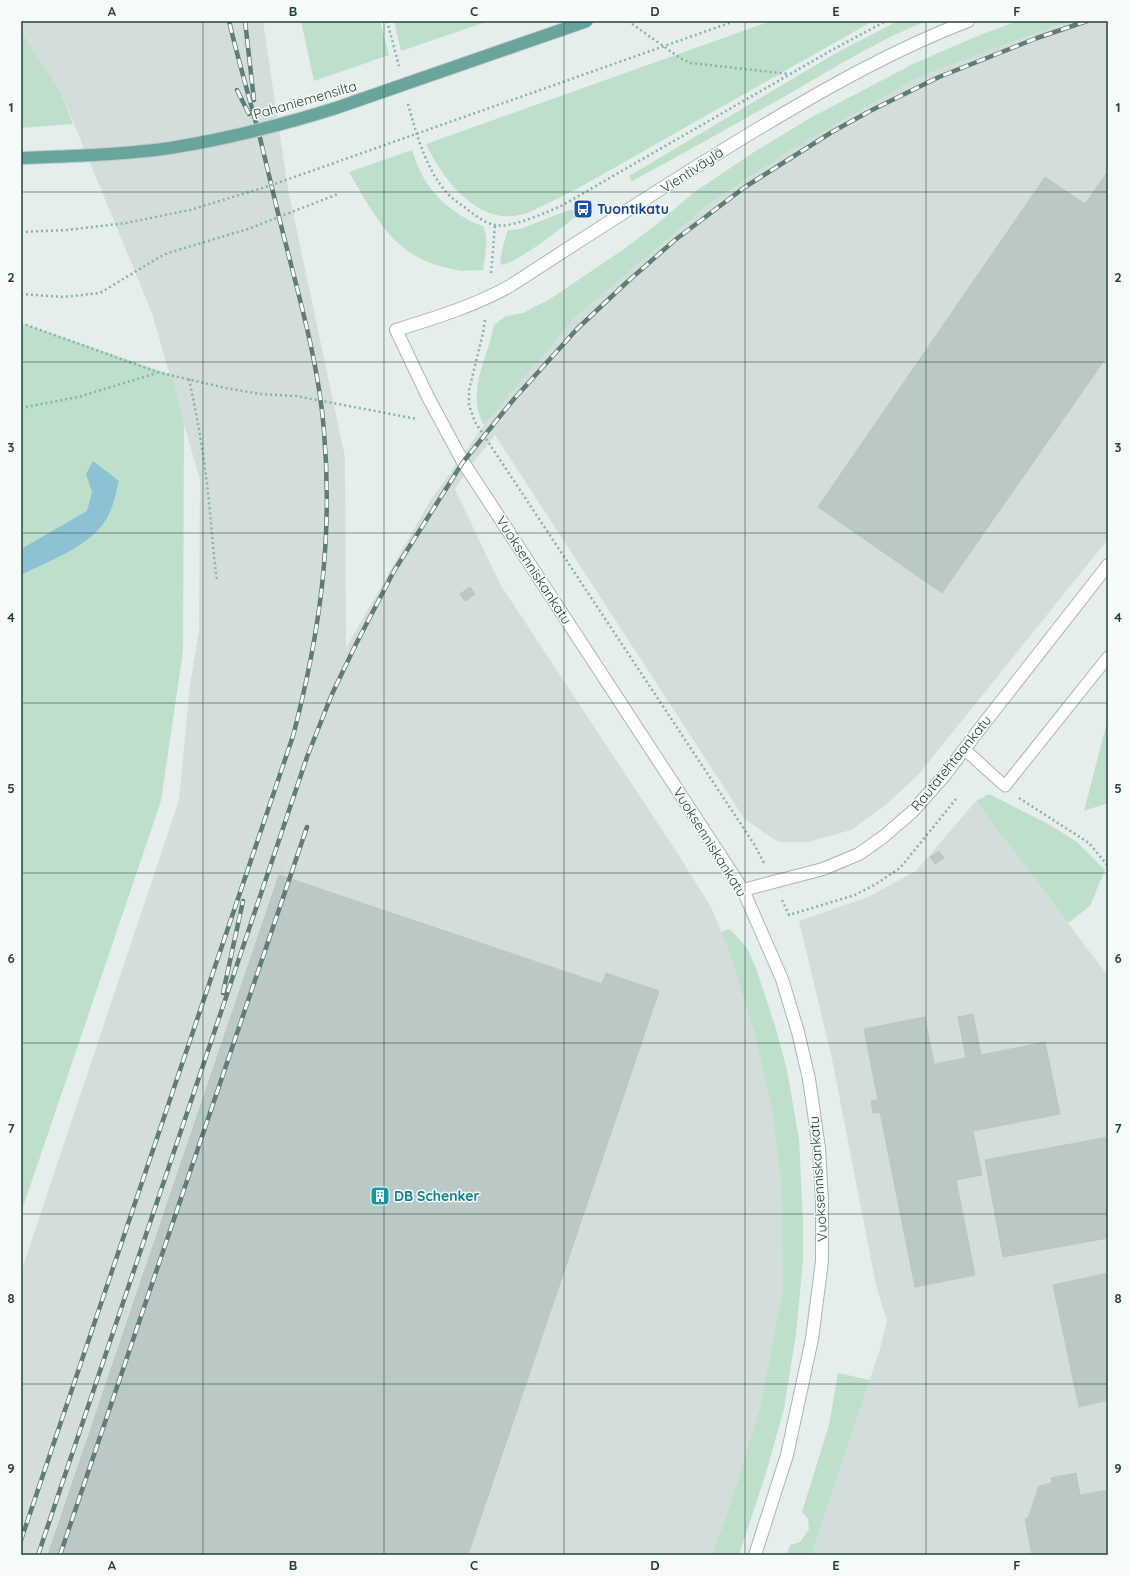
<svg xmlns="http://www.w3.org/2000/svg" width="1129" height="1576" viewBox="0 0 1129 1576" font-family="Quicksand,sans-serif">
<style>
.built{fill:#d3dedb}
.green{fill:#bee0cb}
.water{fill:#8dc1d4}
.building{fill:#bac9c5;stroke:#b7c8c3}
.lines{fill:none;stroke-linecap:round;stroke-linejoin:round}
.service-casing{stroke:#a7b7b3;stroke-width:13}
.minor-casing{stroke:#a7b7b3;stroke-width:14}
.tertiary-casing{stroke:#a7b7b3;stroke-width:14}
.path{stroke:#85b3aa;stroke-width:2.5;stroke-dasharray:2 3;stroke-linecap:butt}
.service{stroke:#fff;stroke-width:11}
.minor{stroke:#fff;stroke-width:12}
.tertiary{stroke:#fff;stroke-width:12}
.rail-casing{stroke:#5e7c78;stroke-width:4.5}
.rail{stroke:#f6fbf9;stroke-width:3;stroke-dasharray:9;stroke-linecap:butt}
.primary-bridge-casing{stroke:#c1cac9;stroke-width:14;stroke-linecap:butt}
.path-bridge{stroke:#85b3aa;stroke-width:2.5;stroke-dasharray:2 3;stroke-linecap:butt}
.primary-bridge{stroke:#69a59c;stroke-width:12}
.grid{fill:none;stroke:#23413d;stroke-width:1;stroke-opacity:0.55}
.labels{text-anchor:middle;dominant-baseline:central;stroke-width:3;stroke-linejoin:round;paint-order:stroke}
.street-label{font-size:14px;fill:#23413d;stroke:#f6fbf9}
.transit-label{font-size:14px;font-weight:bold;fill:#164399;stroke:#f6fbf9;text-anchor:start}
.culture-label{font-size:14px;font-weight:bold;fill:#0d838f;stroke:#f6fbf9;text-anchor:start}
.neatline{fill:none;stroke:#23413d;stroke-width:1.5}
.grid-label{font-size:13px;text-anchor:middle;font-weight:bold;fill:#23413d}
</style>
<rect width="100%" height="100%" fill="#e5eeeb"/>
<!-- built -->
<path class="built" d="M21,21H263L288,189L345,457L346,648L430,501L484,425L575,318L710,203L793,149L917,78L1068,21H1108V539L919,774L887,804L851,830L808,842H779L763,832L744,818L495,435L468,469L455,489L500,584L678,854L711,907L727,945L754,1032L772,1110L781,1180L783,1289L760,1407L731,1502L712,1555H58L303,821L53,1555H21V1272L179,800L190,685L199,630L200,480L152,313L60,90L21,31Z
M976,801L1108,976V1555H816L812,1554L880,1349L887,1321L876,1285L832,1059L799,921L868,897L916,871Z"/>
<!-- green -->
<path class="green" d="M301,21H380L389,55L314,81Z
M394,21H489L401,51Z
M771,21H873L605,173C587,183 568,194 548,203C539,207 530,213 520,215C477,225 442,178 426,144Z
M898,21H927C881,39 838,65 796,90C741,121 687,152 632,181L629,176L836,53Z
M1017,21H1068L917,78L793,149L710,203L575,318L484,425C465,391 488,359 494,325L506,316L523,313L550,299L624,249L657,224L693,193L754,152L812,117L913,64L975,37Z
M21,31L60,90L73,124L21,128Z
M412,150C415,158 417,166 421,173C434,198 457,217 483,226C489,240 485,255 483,270C476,270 468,271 461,271C455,270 449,268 443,267C393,255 373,213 349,172Z
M569,210H576L579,214C555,233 532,252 504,265L501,264L500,262L503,246L508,230L520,229Z
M24,324L172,375L184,424L183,651L161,801L21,1213V330Z
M1108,718V803L1084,811Z
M989,794L1050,825L1077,842L1105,870L1090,906L1068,923L976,801Z
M730,929L747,948L756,968L776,1029L787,1070L799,1139L803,1220V1261L796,1334L784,1409L765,1476L739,1555H712L731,1502L760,1407L783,1289L781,1180L772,1110L754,1032L727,945L721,932Z
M838,1373L870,1380L812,1553L816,1555H787L790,1545L800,1542L809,1529L808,1519L802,1512L829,1425Z"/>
<!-- water -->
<path class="water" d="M93,461L119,481C116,492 114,504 109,514C95,545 50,560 21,575V549L87,511L92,492L86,474Z"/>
<!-- building -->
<path class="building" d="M1108,171V355L942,593L818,507L1045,177L1085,204Z
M470,587L475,594L465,601L460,594Z
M939,851L944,858L935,864L930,857Z
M279,875L602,984L606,973L659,991L468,1555H48Z
M973,1014L981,1055L1045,1042L1060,1114L973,1131L982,1175L956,1180L975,1275L915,1287L880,1112L873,1113L871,1101L878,1100L864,1029L925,1017L934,1064L966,1058L958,1017Z
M1108,1137V1238L1003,1257L985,1160Z
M1108,1273V1400L1079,1407L1053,1285Z
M1076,1473L1080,1495L1108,1490V1555H1032L1025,1519L1028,1518L1039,1486L1052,1483L1051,1478Z"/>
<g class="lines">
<!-- service casing -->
<g class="service-casing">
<path id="service" d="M964,749L1005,786L1108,657"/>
</g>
<!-- minor casing -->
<g class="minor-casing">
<path id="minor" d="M743,890L782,979L798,1032L809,1079L819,1148L822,1201V1261L812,1339L787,1455L755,1555"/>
</g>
<!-- tertiary casing -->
<g class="tertiary-casing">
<path id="tertiary" d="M968,21C895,49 828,87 761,127C676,178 593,232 510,286C474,306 435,318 396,330L428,397L463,462L743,890L823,869L859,854L883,837L912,812L944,776L982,726L1108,565"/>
</g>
<!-- path -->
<path class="path" d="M387,21L399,66
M628,21L680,58L691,63L789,74
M408,104C416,133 427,173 449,195C454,200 460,204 466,208C474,215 485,223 495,225C510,229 547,212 561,206L832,50L886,21
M491,273L495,226
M21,294L64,297L100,293L158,258L168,253L248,229L338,194
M485,320L483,333L469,390V405L475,422L754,844L765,865
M21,323L157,372L226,388L260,394L296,396L417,419
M189,379C198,420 205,461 209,503C212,529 213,554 217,580
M21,408L78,397L157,373
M1019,798L1089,843L1108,866
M782,900L789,915L855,895L876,884L900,868L956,799"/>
<!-- service -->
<use href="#service" class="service"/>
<!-- minor -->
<use href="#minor" class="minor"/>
<!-- tertiary -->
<use href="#tertiary" class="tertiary"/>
<!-- rail casing -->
<g class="rail-casing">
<path id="rail" d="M245,21L254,100
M237,90L249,114
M223,993L243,901
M21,1540L293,736C320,633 333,539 324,431C319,367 301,304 285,241C276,206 268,170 259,134C249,97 238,59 229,21
M38,1555L307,757L332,694L356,644L394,571L463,462L514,399L577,329L626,283L675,240L745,187L832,132L870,111L939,77L1037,38L1087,21
M60,1555L307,827"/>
</g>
<!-- rail -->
<use href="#rail" class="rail"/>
<!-- primary-bridge casing -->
<g class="primary-bridge-casing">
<path id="primary-bridge" d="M21,158C71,156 121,155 170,148C226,139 282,125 336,108L587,21"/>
</g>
<!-- path-bridge -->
<path class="path-bridge" d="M21,232L67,230L126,223L190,210L269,186L735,21"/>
<!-- primary-bridge -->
<use href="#primary-bridge" class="primary-bridge"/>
</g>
<!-- grid -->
<path class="grid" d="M203,21V1555M384,21V1555M564,21V1555M745,21V1555M926,21V1555M21,192H1108M21,362H1108M21,533H1108M21,703H1108M21,873H1108M21,1043H1108M21,1214H1108M21,1384H1108"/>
<!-- icons -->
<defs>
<g id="bus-square" transform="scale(1)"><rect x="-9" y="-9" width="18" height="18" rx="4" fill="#1a4fb4" stroke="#f6fbf9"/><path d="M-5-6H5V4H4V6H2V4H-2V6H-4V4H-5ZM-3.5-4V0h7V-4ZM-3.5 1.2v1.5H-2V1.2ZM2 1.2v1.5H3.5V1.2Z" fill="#fff"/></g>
<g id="building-square" transform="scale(1)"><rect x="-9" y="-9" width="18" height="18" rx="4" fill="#0f9aa8" stroke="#f6fbf9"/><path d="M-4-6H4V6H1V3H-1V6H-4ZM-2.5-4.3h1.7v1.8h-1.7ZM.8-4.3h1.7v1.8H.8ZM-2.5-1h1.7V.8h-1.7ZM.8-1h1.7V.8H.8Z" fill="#fff"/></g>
</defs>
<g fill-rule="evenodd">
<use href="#bus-square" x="583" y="209"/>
<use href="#building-square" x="380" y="1196"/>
</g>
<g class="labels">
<!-- street labels -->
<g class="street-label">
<text transform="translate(305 100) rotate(-16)">Pahaniemensilta</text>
<text transform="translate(692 170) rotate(-33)">Vientiväylä</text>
<text transform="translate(534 570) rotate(57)">Vuoksenniskankatu</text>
<text transform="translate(951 763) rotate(-51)">Rautatehtaankatu</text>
<text transform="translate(710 842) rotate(58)">Vuoksenniskankatu</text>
<text transform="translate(818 1179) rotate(-94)">Vuoksenniskankatu</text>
</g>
<!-- transit labels -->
<g class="transit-label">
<text x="597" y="209">Tuontikatu</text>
</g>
<!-- culture labels -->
<g class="culture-label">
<text x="394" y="1196">DB Schenker</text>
</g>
</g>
<!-- border -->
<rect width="1129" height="1576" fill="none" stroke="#f6fbf9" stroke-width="44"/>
<rect x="22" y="22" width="1085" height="1532" class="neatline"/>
<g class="grid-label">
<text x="112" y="16">A</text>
<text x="293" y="16">B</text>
<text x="474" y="16">C</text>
<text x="655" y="16">D</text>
<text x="836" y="16">E</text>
<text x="1017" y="16">F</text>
<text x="11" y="112">1</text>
<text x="1118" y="112">1</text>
<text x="11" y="282">2</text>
<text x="1118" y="282">2</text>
<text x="11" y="452">3</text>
<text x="1118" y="452">3</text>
<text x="11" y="622">4</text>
<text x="1118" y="622">4</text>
<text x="11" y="793">5</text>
<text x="1118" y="793">5</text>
<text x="11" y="963">6</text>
<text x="1118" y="963">6</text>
<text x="11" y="1133">7</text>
<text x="1118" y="1133">7</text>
<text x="11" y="1303">8</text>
<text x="1118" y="1303">8</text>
<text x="11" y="1473">9</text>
<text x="1118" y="1473">9</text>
<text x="112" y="1570">A</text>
<text x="293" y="1570">B</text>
<text x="474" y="1570">C</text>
<text x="655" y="1570">D</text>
<text x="836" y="1570">E</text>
<text x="1017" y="1570">F</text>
</g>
</svg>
